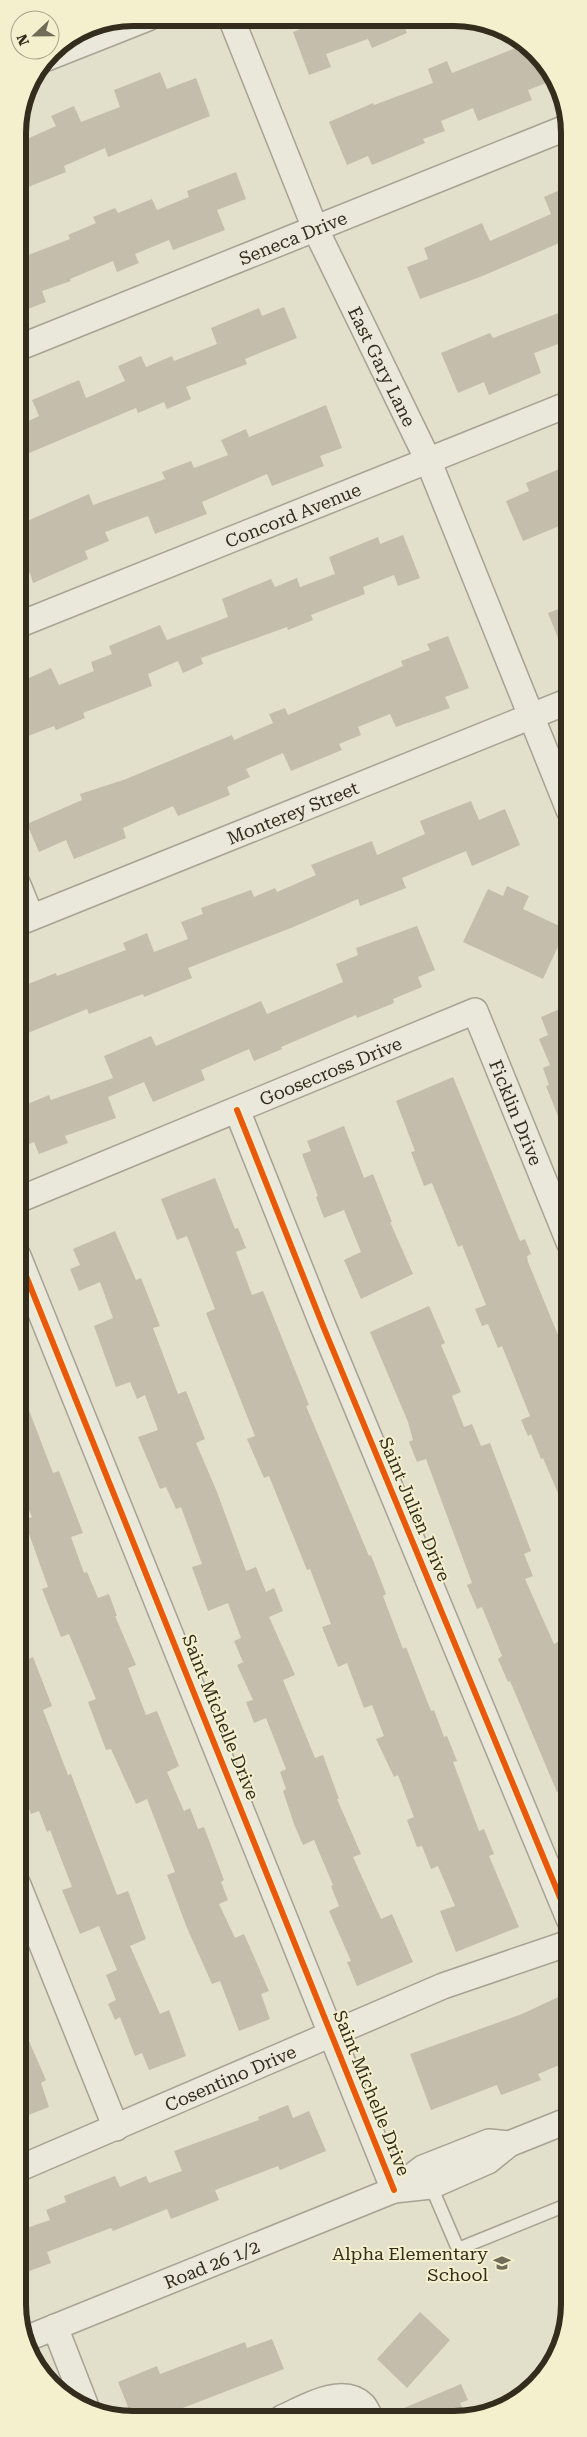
<svg xmlns="http://www.w3.org/2000/svg" width="587" height="2437" viewBox="0 0 587 2437" font-family="'Roboto Serif',serif">
<style>
.building{fill:#c5bdab}
.lines{fill:none;stroke-linecap:round;stroke-linejoin:round}
.service-casing{stroke:#a7a293;stroke-width:15}
.minor-casing{stroke:#a7a293;stroke-width:28}
.service{stroke:#eae8db;stroke-width:12}
.minor{stroke:#eae8db;stroke-width:25}
.cycleway-casing{stroke:#f4f0ce;stroke-width:9}
.cycleway{stroke:#e8590c;stroke-width:6}
.labels{text-anchor:middle;dominant-baseline:central;stroke-width:4;stroke-linejoin:round;paint-order:stroke}
.street-label{font-size:18px;fill:#342c1c;stroke:#f4f0ce}
.poi-label{font-size:18px;fill:#342c1c;stroke:#f4f0ce;text-anchor:end}
.rim{fill:none;stroke:#342c1c;stroke-width:6}
</style>
<rect width="100%" height="100%" fill="#e2dfca"/>
<!-- building -->
<path class="building" d="M312,19H401L407,33L372,48L368,39L326,54L331,67L309,75L293,32L314,24Z
M523,45L536,52L549,82L528,90L532,100L478,121L473,108L441,121L445,131L423,139L425,143L372,165L368,156L347,165L329,122L373,103L374,105L433,83L428,69L447,61L452,73Z
M160,72L167,89L196,78L210,116L108,157L105,148L64,166L66,172L18,191V143L56,126L51,116L74,106L81,122L120,107L114,90Z
M236,172L246,199L217,210L225,230L173,250L169,240L135,254L139,263L117,272L113,261L70,279L71,281L42,291L46,302L28,309L18,283V259L70,239L68,235L96,223L93,217L115,208L118,213L152,199L157,210L189,197L187,191Z
M562,189L568,204L569,252L564,241L480,277L420,299L407,267L428,259L424,248L482,223L490,241L551,214L544,197Z
M284,307L297,338L245,359L247,364L186,387L191,399L167,409L164,402L138,413L136,408L22,456L18,445V426L39,416L32,400L79,380L86,398L125,381L118,366L141,356L146,367L172,356L174,361L217,344L211,328L259,308L262,316Z
M569,309V340L534,353L541,373L489,395L484,382L458,393L441,353L490,333L493,338Z
M326,405L342,448L320,456L324,466L272,486L267,474L202,502L207,514L155,534L148,516L105,532L109,541L85,551L88,559L33,583L30,573L18,578V525L89,494L93,505L165,479L162,472L191,461L194,468L228,455L221,440L246,429L249,437Z
M569,465V522L523,541L506,501L529,491L526,483Z
M403,535L420,578L398,586L394,575L363,587L365,594L311,615L313,620L288,630L287,627L201,658L203,664L183,673L178,661L148,674L152,686L83,713L85,718L56,730L54,726L18,740V683L51,668L59,685L94,671L91,662L112,654L109,646L160,625L167,640L228,617L222,599L271,579L275,587L297,578L300,587L335,574L329,557L378,537L380,544Z
M569,605V663H568L548,613Z
M448,636L469,688L445,697L450,708L396,727L390,714L358,727L361,735L339,744L342,750L291,771L283,753L246,769L250,777L227,787L230,795L178,816L173,806L123,828L126,838L74,859L66,840L39,852L27,824L82,800L80,794L126,779L232,735L234,740L273,723L269,714L285,708L288,715L403,666L401,661L430,650L427,644Z
M471,801L479,820L505,809L520,845L472,866L466,851L402,878L406,888L360,906L358,899L291,928L188,968L192,978L144,997L143,994L89,1014L87,1009L18,1037V988L56,973L57,976L126,950L123,943L147,933L154,952L188,939L181,922L203,914L201,908L251,890L254,897L275,888L277,892L316,875L311,865L372,841L377,855L425,834L420,821Z
M507,886L529,896L523,909L566,929L543,979L463,942L488,889L503,896Z
M417,926L435,970L418,977L422,987L393,999L394,1003L357,1018L356,1015L281,1047L282,1049L254,1061L249,1049L201,1070L205,1080L153,1102L144,1082L108,1097L116,1118L65,1136L68,1143L39,1154L34,1142L18,1148V1108L49,1095L51,1100L113,1078L104,1056L151,1036L156,1046L261,1001L267,1014L343,982L336,964L358,955L356,948Z
M569,1005V1141H568L546,1086L549,1085L543,1068L550,1065L539,1039L548,1035L541,1017Z
M453,1077L520,1241L525,1239L531,1254L527,1256L528,1262L565,1352L569,1350V1519L543,1458L541,1459L531,1434L528,1436L521,1420L530,1416L502,1346L498,1348L488,1324L482,1326L475,1309L486,1305L462,1245L458,1247L432,1183L424,1186L411,1152L415,1151L396,1101Z
M344,1126L364,1178L373,1174L392,1222H390L413,1274L361,1299L344,1260L361,1252L344,1210L324,1218L316,1197L318,1196L302,1154L311,1151L307,1141Z
M215,1178L235,1229L238,1228L246,1248L236,1252L252,1295L263,1291L309,1405L306,1406L369,1556L371,1555L386,1594L383,1596L403,1649L406,1647L431,1711L434,1710L444,1737L447,1736L457,1761L453,1762L479,1831L484,1829L494,1854L489,1856L519,1927L456,1952L440,1911L455,1906L438,1866L431,1869L422,1846L417,1847L407,1820L414,1817L398,1775L394,1777L376,1739L384,1736L372,1705L364,1708L347,1663L338,1667L322,1627L331,1624L310,1569L307,1570L269,1476L264,1478L247,1439L255,1436L206,1313L215,1309L187,1236L177,1240L161,1199Z
M115,1231L136,1280L141,1278L160,1326L153,1328L178,1394L186,1391L205,1439L196,1443L217,1492L246,1571L256,1567L266,1592L274,1588L283,1611L269,1617L295,1675L283,1680L315,1758L323,1755L339,1799H337L361,1854L353,1857L381,1919L392,1914L413,1962L357,1986L347,1962L351,1961L329,1911L339,1906L331,1886L333,1885L314,1840L303,1845L294,1824L283,1791L286,1789L280,1772L286,1769L266,1718L254,1723L246,1702L253,1700L237,1665L243,1662L234,1641L241,1638L228,1603L208,1611L192,1567L202,1564L181,1507L176,1509L166,1487L160,1489L138,1437L158,1430L145,1395L137,1399L130,1382L116,1387L94,1326L113,1318L100,1282L79,1291L70,1269L80,1265L73,1249Z
M429,1306L445,1343L441,1345L461,1392L452,1396L464,1427L472,1424L481,1446L490,1443L531,1551L524,1554L533,1576L525,1579L554,1644L560,1641L569,1661V1787L557,1792L510,1681L508,1682L498,1659L502,1656L482,1607L477,1609L467,1585L472,1583L426,1459L417,1462L409,1442L413,1440L408,1422L370,1332Z
M19,1384L53,1473L59,1471L83,1533L71,1537L84,1573L87,1572L98,1598L109,1594L117,1616H115L136,1665L128,1668L146,1715L157,1711L179,1766L167,1772L184,1811L190,1808L198,1829L204,1827L224,1880L221,1882L228,1900L219,1904L235,1938L244,1934L269,1991L261,1994L270,2019L239,2031L220,1981L212,1984L187,1928L167,1875L175,1872L147,1799L136,1804L111,1749L106,1750L88,1702L96,1699L69,1634L61,1637L42,1589L48,1587L24,1520L32,1517L18,1484Z
M33,1657L52,1706L43,1710L68,1775L71,1774L117,1895L128,1891L146,1939L130,1946L160,2014L169,2010L186,2056L149,2070L142,2053L135,2056L120,2017L115,2020L108,2004L116,2000L106,1975L117,1970L99,1926L80,1934L62,1890L72,1887L50,1830L47,1832L39,1811L31,1814L18,1780V1663Z
M569,1992V2061L538,2074L541,2080L501,2095L497,2085L431,2110L410,2054L522,2014Z
M18,2016L46,2080L41,2083L49,2107L18,2119Z
M288,2105L293,2118L309,2111L326,2151L280,2170L278,2166L215,2190L219,2200L171,2219L167,2209L113,2231L111,2228L47,2252L51,2263L19,2275L18,2231L50,2220L46,2210L66,2202L64,2196L115,2176L120,2187L146,2176L149,2183L182,2171L174,2151L259,2120L258,2117Z
M420,2312L450,2340L407,2388L377,2359Z
M272,2339L284,2369L175,2411L177,2417H132L118,2382L157,2366L160,2374L245,2342L247,2348Z
M461,2384L468,2400L460,2403L467,2418H385V2416Z"/>
<g class="lines">
<!-- service casing -->
<g class="service-casing">
<path id="service" d="M431,2186L458,2249L569,2204"/>
</g>
<!-- minor casing -->
<g class="minor-casing">
<g id="minor">
<path id="s1" d="M231,18L315,228L428,460L569,810"/>
<path d="M47,58L148,18"/>
<path id="s2" d="M18,348L568,127"/>
<path id="s3" d="M18,625L569,404"/>
<path d="M18,885L31,917"/>
<path id="s4" d="M18,923L569,701"/>
<path d="M237,1110L323,1326L569,1919"/>
<path id="s5" d="M18,1200L475,1011L569,1242"/>
<path d="M18,1256L394,2190"/>
<path d="M18,1885L116,2128"/>
<path id="s6" d="M18,2169L443,1986L569,1943"/>
<path d="M394,2190L431,2186L488,2161L509,2144L569,2120"/>
<path d="M55,2327L85,2404"/>
<path id="s7" d="M28,2338L394,2190L423,2168L489,2142L509,2144"/>
<path d="M282,2418C303,2409 342,2384 363,2405C366,2408 368,2414 371,2418"/>
</g>
</g>
<!-- service -->
<use href="#service" class="service"/>
<!-- minor -->
<use href="#minor" class="minor"/>
<!-- cycleway casing -->
<g class="cycleway-casing">
<path id="cycleway" d="M237,1110L323,1326L569,1919
M18,1256L394,2190"/>
</g>
<!-- cycleway -->
<use href="#cycleway" class="cycleway"/>
</g>
<!-- icons -->
<defs>
<g id="school-bare" transform="scale(1.35)"><path d="M0-5L7-2L0 1L-7-2ZM-4 1L0 2.5L4 1V4Q0 6-4 4Z" fill="#716b59" stroke="#f4f0ce" stroke-width="2.5" paint-order="stroke"/></g>
</defs>
<g fill-rule="evenodd">
<use href="#school-bare" x="502" y="2263"/>
</g>
<g class="labels">
<!-- street labels -->
<g class="street-label">
<text stroke="none"><textPath href="#s2" startOffset="296">Seneca Drive</textPath></text>
<text stroke="none"><textPath href="#s1" startOffset="380">East Gary Lane</textPath></text>
<text stroke="none"><textPath href="#s3" startOffset="296">Concord Avenue</textPath></text>
<text stroke="none"><textPath href="#s4" startOffset="296">Monterey Street</textPath></text>
<text stroke="none"><textPath href="#s5" startOffset="338">Goosecross Drive</textPath></text>
<text stroke="none"><textPath href="#s5" startOffset="604">Ficklin Drive</textPath></text>
<text transform="translate(415 1509) rotate(67)">Saint Julien Drive</text>
<text transform="translate(221 1717) rotate(68)">Saint Michelle Drive</text>
<text stroke="none"><textPath href="#s6" startOffset="231">Cosentino Drive</textPath></text>
<text transform="translate(372 2093) rotate(68)">Saint Michelle Drive</text>
<text stroke="none"><textPath href="#s7" startOffset="198">Road 26 1/2</textPath></text>
</g>
<!-- poi labels -->
<g class="poi-label">
<text x="488" y="2253">Alpha Elementary<tspan x="488" dy="21">School</tspan></text>
</g>
</g>
<!-- crop -->
<path d="M0 0H587V2437H0ZM133 26H454A107 107 0 0 1 561 133V2304A107 107 0 0 1 454 2411H133A107 107 0 0 1 26 2304V133A107 107 0 0 1 133 26Z" fill="#f4f0ce" fill-rule="evenodd"/>
<path class="rim" d="M133 26H454A107 107 0 0 1 561 133V2304A107 107 0 0 1 454 2411H133A107 107 0 0 1 26 2304V133A107 107 0 0 1 133 26Z"/>
<!-- north arrow -->
<g transform="translate(35 35) rotate(248)"><circle r="24" fill="#f4f0ce" stroke="#a7a287"/>
<path d="M0-4L9 19L0 12L-9 19Z" fill="#716b59"/>
<text y="-8" font-size="14" font-weight="bold" text-anchor="middle" fill="#342c1c">N</text>
</g>
</svg>
